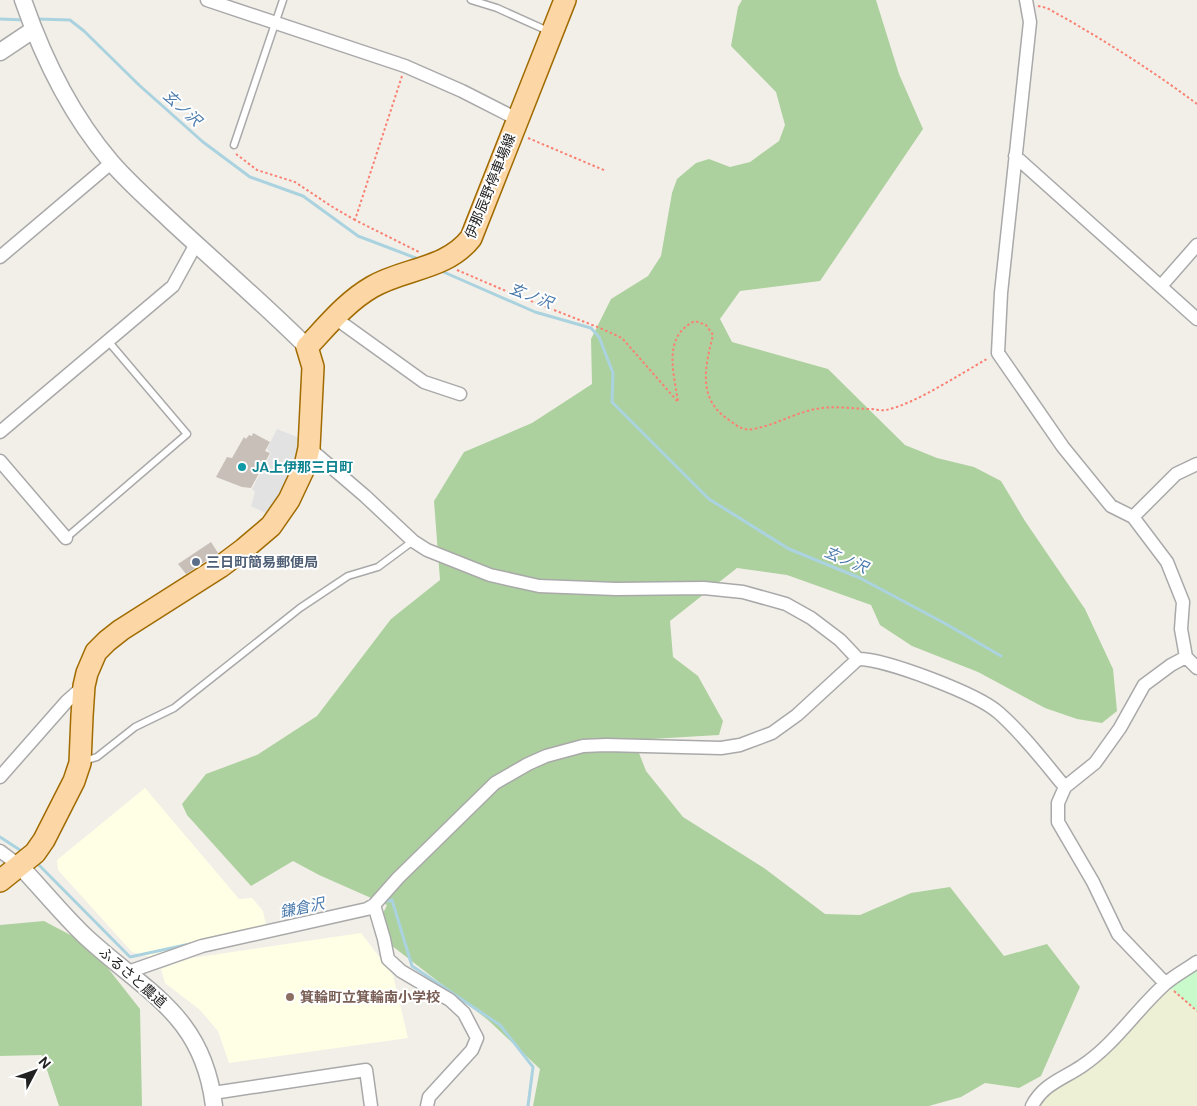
<svg xmlns="http://www.w3.org/2000/svg" width="1197" height="1106" viewBox="0 0 1197 1106" font-family="'DM Sans','Noto Sans JP',sans-serif">
<style>
.education{fill:#ffffe5}
.farmland{fill:#eef0d5}
.forest{fill:#add19e}
.park{fill:#c8facc}
.parking{fill:#e2e2e2}
.lines{fill:none;stroke-linecap:round;stroke-linejoin:round}
.stream{stroke:#aad3df;stroke-width:3}
.building{fill:#c7bfb8}
.service-casing{stroke:#a9a9a9;stroke-width:9}
.minor-casing{stroke:#a9a9a9;stroke-width:15}
.tertiary-casing{stroke:#a9a9a9;stroke-width:19}
.primary-casing{stroke:#a06b00;stroke-width:24}
.path{stroke:#fa8072;stroke-width:2;stroke-dasharray:2.5 2.5;stroke-linecap:butt}
.service{stroke:#fff;stroke-width:6}
.minor{stroke:#fff;stroke-width:12}
.tertiary{stroke:#fff;stroke-width:16}
.primary{stroke:#fcd6a4;stroke-width:21}
.culture-dot{fill:#0f9aa8;stroke:#fff;stroke-width:2}
.service-dot{fill:#5c6f8a;stroke:#fff;stroke-width:2}
.education-dot{fill:#8d6e63;stroke:#fff;stroke-width:2}
.labels{text-anchor:middle;dominant-baseline:central;stroke-width:4;stroke-linejoin:round;paint-order:stroke}
.street-label{font-size:14px;fill:#222;stroke:#fff}
.culture-label{font-size:14px;font-weight:bold;fill:#0d838f;stroke:#fff;text-anchor:start}
.service-label{font-size:14px;font-weight:bold;fill:#4e5e75;stroke:#fff;text-anchor:start}
.education-label{font-size:14px;font-weight:bold;fill:#785e54;stroke:#fff;text-anchor:start}
.water-label{font-size:15px;font-style:italic;fill:#4a7aab;stroke:#fff}
</style>
<rect width="100%" height="100%" fill="#f2efe9"/>
<!-- education -->
<path class="education" d="M145,788L239,899L252,898L263,911L266,925L150,957L132,952L58,870L57,860Z
M361,933L393,975L408,1038L229,1063L218,1031L200,1010L165,983L161,969L192,958Z"/>
<!-- farmland -->
<path class="farmland" d="M1165,983L1197,1011V1106H1033L1083,1066Z"/>
<!-- forest -->
<path class="forest" d="M742,0H876L899,74L923,129L820,281L740,291L720,319L732,342L828,369L905,445L937,458L974,467L1001,481L1025,521L1085,609L1113,669L1117,711L1102,723L1077,719L1045,708L978,672L912,646L880,625L871,605L787,575L737,568L670,621L673,657L698,676L723,721L719,735L634,740L646,771L683,817L764,868L825,914L860,915L911,893L950,887L1004,956L1047,944L1080,987L1041,1076L1019,1088L985,1083L961,1097L929,1106H533L540,1069L488,1020L374,932L387,905L319,875L293,861L251,886L187,815L182,804L206,774L257,755L317,716L391,619L440,580L434,501L464,452L532,423L592,384L591,339L611,299L648,276L661,256L672,193L677,179L696,163L709,159L730,167L750,162L779,141L785,125L776,92L731,46L738,7Z
M44,921L76,938L103,962L140,1009L142,1106H59L42,1055L0,1056V925Z"/>
<!-- park -->
<path class="park" d="M1197,962V1011L1165,983Z"/>
<!-- parking -->
<path class="parking" d="M277,429L302,439L301,455L269,515L251,506L255,492L252,489L271,453L267,449Z"/>
<g class="lines">
<!-- stream -->
<path class="stream" d="M0,19L25,20
M37,19L70,20L84,31L139,85L203,142L250,177L303,196L358,236L421,260
M439,270L535,312L591,328L599,337L613,373L612,402L709,499L789,549L860,578L946,624L1001,656
M0,837L23,852
M36,862L130,957L190,944
M382,902L392,900L412,966L500,1025L533,1067L528,1106"/>
</g>
<!-- building -->
<path class="building" d="M253,433L270,442L265,451L270,453L251,488L242,487L216,477L227,457L232,458L244,437L246,439L249,435L252,436Z
M211,542L218,553L186,574L178,564Z"/>
<g class="lines">
<!-- service casing -->
<g class="service-casing">
<path id="service" d="M471,0L497,8L548,31
M234,145L283,0
M66,538L187,434L108,341
M84,761L97,757L135,727L174,708L300,608L348,576L378,567L413,541"/>
</g>
<!-- minor casing -->
<g class="minor-casing">
<path id="minor" d="M207,0L405,66L462,91L517,119
M1026,0L1030,22L1001,293L998,353L1063,447L1111,506L1133,517L1167,562L1183,602L1181,629L1186,657L1197,668
M1015,156L1197,319
M0,257L111,163
M1161,286L1197,245
M335,318L424,382L460,394
M0,432L173,286L196,244
M309,448L365,496L413,541L427,550L490,575L539,586L616,589L704,588L743,592L786,604L811,618L840,640L858,659
M0,461L66,538
M1133,517L1176,474L1197,464
M0,777L67,701L84,686
M0,851L20,866
M374,905L384,939L388,959L401,971L450,1000L464,1013L477,1038L472,1050L429,1097L427,1106
M128,972L202,946L367,909L374,905L398,878L495,783L528,764L546,756L583,746L606,745L721,748L740,745L772,733L797,715L858,659C886,659 978,694 999,713C1024,735 1044,762 1065,787
M1165,983L1118,934L1093,882L1058,822V803L1065,787L1095,763L1120,728L1144,685L1171,665L1186,657
M213,1093L366,1070L371,1106
M1032,1106C1043,1084 1063,1079 1082,1066C1115,1044 1136,1010 1165,984C1174,976 1187,969 1197,962"/>
</g>
<!-- tertiary casing -->
<g class="tertiary-casing">
<path id="tertiary" d="M23,0C43,58 71,115 111,162C129,183 151,202 171,221C216,263 263,303 307,347
M0,52L33,30
M20,866C42,889 62,914 85,936C145,992 203,1014 214,1106"/>
</g>
<!-- primary casing -->
<g class="primary-casing">
<path id="primary" d="M0,881L35,853L44,840L74,781L80,763L82,716L84,686L87,673L96,652L107,641L121,630L220,567L244,549L271,526L289,500L305,466L309,448L313,367L307,347C327,326 346,302 372,287C404,268 446,270 471,238L565,0"/>
</g>
<!-- path -->
<path class="path" d="M1038,6L1047,8C1099,37 1149,68 1197,104
M402,76L355,220L419,252
M528,138L606,171
M236,154L257,170L295,182L331,206L355,220
M457,270L513,294L600,328L622,338L678,402C674,373 662,336 695,321L706,325L713,335C705,367 697,399 729,420C737,426 743,431 753,429C777,425 797,411 822,408C838,406 855,409 871,409C876,409 881,411 886,410C915,404 960,374 987,359
M1174,991L1197,1011"/>
<!-- service -->
<use href="#service" class="service"/>
<!-- minor -->
<use href="#minor" class="minor"/>
<!-- tertiary -->
<use href="#tertiary" class="tertiary"/>
<!-- primary -->
<use href="#primary" class="primary"/>
</g>
<!-- markers -->
<circle class="culture-dot" cx="242" cy="467" r="5"/>
<circle class="service-dot" cx="196" cy="562" r="5"/>
<circle class="education-dot" cx="290" cy="997" r="5"/>
<g class="labels">
<!-- street labels -->
<g class="street-label">
<text transform="translate(490 186) rotate(-68)">伊那辰野停車場線</text>
<text transform="translate(133 977) rotate(41)">ふるさと農道</text>
</g>
<!-- culture labels -->
<g class="culture-label">
<text x="252" y="467">JA上伊那三日町</text>
</g>
<!-- service labels -->
<g class="service-label">
<text x="206" y="562">三日町簡易郵便局</text>
</g>
<!-- education labels -->
<g class="education-label">
<text x="300" y="997">箕輪町立箕輪南小学校</text>
</g>
<!-- water labels -->
<g class="water-label">
<text transform="translate(182 108) rotate(42)">玄ノ沢</text>
<text transform="translate(531 296) rotate(21)">玄ノ沢</text>
<text transform="translate(846 560) rotate(23)">玄ノ沢</text>
<text transform="translate(302 908) rotate(-12)">鎌倉沢</text>
</g>
</g>
<!-- north arrow -->
<g transform="translate(35 1071) rotate(49)" stroke="#ffffff" stroke-width="4" paint-order="stroke">
<path d="M0-4L9 19L0 12L-9 19Z" fill="#222222"/>
<text y="-8" font-size="14" font-weight="bold" text-anchor="middle" fill="#222222">N</text>
</g>
</svg>
